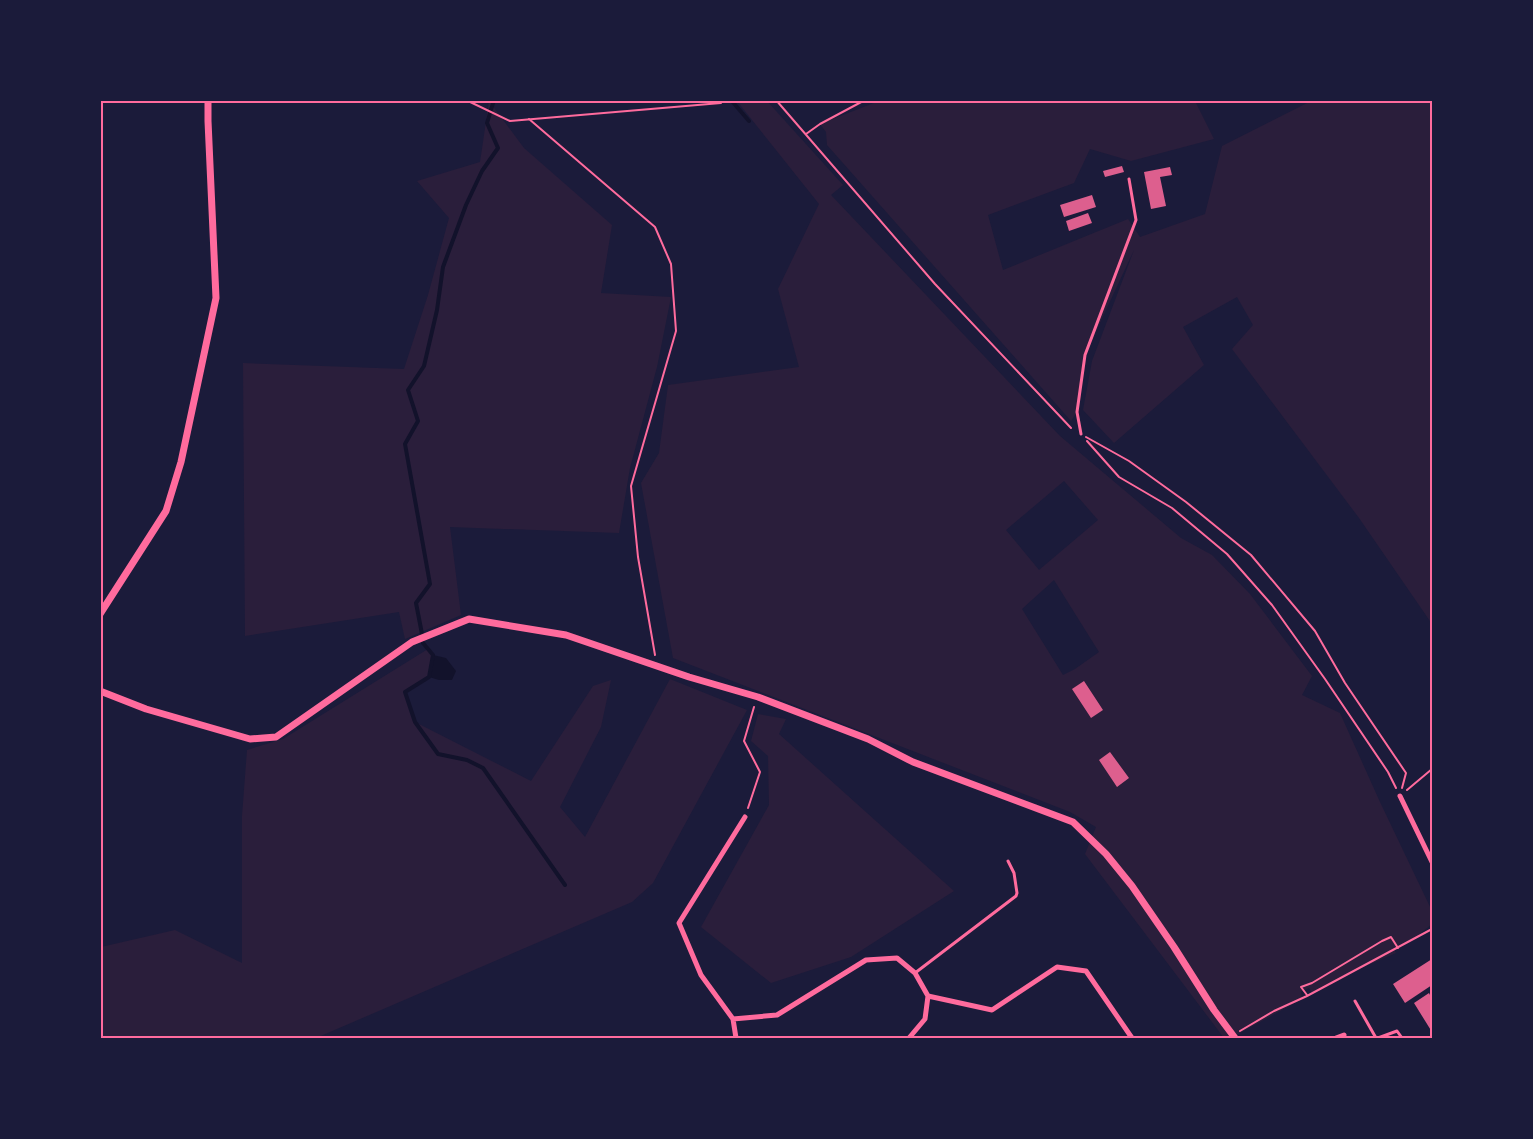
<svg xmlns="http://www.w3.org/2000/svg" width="1533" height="1139" viewBox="0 0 1533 1139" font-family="'Fira Sans Condensed',sans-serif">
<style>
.green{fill:#2a1e3b;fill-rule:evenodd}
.water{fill:#12122b}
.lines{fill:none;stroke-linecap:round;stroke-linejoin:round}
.stream{stroke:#12122b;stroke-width:4}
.building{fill:#dd5f8e}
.path{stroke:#ff6b9d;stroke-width:2}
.service{stroke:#ff6b9d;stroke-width:3}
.minor{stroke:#ff6b9d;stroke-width:5}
.tertiary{stroke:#ff6b9d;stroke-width:7}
.neatline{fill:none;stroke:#ff6b9d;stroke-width:2}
</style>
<rect width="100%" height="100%" fill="#1b1b3a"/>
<!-- green -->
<path class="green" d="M489,101L524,148L612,225L601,293L671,297L657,367L630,468L619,533L450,527L461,615L405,639L399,612L245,636L243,363L404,369L428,295L449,218L417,181L480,162Z
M737,101H767L843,185L831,195L1060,436L1181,538L1212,555L1250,594L1312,676L1302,695L1340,713L1380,802L1432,911V924L1416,937L1393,948L1396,953L1338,978L1312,993L1309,988L1301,992L1302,999L1231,1038H1224L1085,854L1096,827L1070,812L673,658L641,483L659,453L668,385L799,367L778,289L819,204ZM1064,481L1098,520L1039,570L1006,530ZM1054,580L1099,652L1075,669L1063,675L1022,609ZM1084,682L1103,710L1091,717Z
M879,101H1195L1214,139L1131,161L1090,149L1074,183L988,215L1003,270L1128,219L1140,237L1205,214L1222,146L1311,101H1432V624L1359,518L1232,349L1253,325L1237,297L1183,327L1204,365L1114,443L1083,410L1092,361L1134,250L1085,355L1077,412L1071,421L827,145L826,132L820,124Z
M428,649L433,655L429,677L405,692L415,722L531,781L593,686L611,680L601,727L560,807L585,837L670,679L747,710L653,883L632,902L316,1038H101V947L175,930L242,963V816L247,750L283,739Z
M758,714L786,719L779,734L954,891L851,957L771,983L701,927L769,805L768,756L751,741Z"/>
<!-- water -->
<path class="water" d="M433,655L446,658L456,671L452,680H439L429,677Z"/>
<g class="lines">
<!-- stream -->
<path class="stream" d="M731,100L749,121
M422,634L416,603L430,584L405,444L418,421L408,390L424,366L437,310L443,267L466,205L482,171L498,148L487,123L494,100
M423,643L433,655L429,677L405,692L415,722L438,754L467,760L483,768L565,885"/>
</g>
<!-- building -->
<path class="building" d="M1122,166L1124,172L1105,177L1103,171Z
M1170,167L1172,175L1160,177L1166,206L1151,209L1144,172Z
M1092,195L1096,207L1064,217L1060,205Z
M1088,213L1092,223L1069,231L1066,221Z
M1084,681L1103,710L1091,718L1072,689Z
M1110,752L1129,778L1117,787L1099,760Z
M1432,959V985L1405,1003L1393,984Z
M1429,993L1432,999V1032L1414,1003Z"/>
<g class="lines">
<!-- path -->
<path class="path" d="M466,100L510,121L721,103L722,100
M776,100L935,284L1071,428
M529,119L655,227L671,264L676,331L631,486L638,557L655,655
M806,134L820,124L865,100
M1086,437L1129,461L1186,502L1251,555L1315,631L1345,683L1406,773L1402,788
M1087,441L1119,477L1172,508L1227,554L1272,605L1325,679L1388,772L1396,788
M1407,790L1432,769
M748,808L760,772L744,741L754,707
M1307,995L1301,987L1312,983L1382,941L1391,937L1398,948
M1431,997L1432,996
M1240,1031L1274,1011L1307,996L1432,929"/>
<!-- service -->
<path class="service" d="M1081,434L1077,412L1085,355L1136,220L1129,179
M915,973L1016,896L1017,893L1014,873L1008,861
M1355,1001L1376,1038
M1378,1038L1397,1031L1402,1038"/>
<!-- minor -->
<path class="minor" d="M1400,796L1432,862
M928,996L992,1010L1057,967L1086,971L1132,1038
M733,1019L777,1015L866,960L897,958L915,973L928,996L925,1019L909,1038
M736,1038L733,1019L701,975L679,923L745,817
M1336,1038L1344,1035"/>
<!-- tertiary -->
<path class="tertiary" d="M100,614L166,511L181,462L216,298L208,121V100
M100,691L146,709L250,739L276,737L412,642L469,619L566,635L689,677L758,697L868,739L913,762L1073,822L1106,854L1132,886L1174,947L1214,1010L1235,1038"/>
</g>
<!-- border -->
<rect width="1533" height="1139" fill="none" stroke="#1b1b3a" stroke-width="204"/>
<rect x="102" y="102" width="1329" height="935" class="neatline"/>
</svg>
